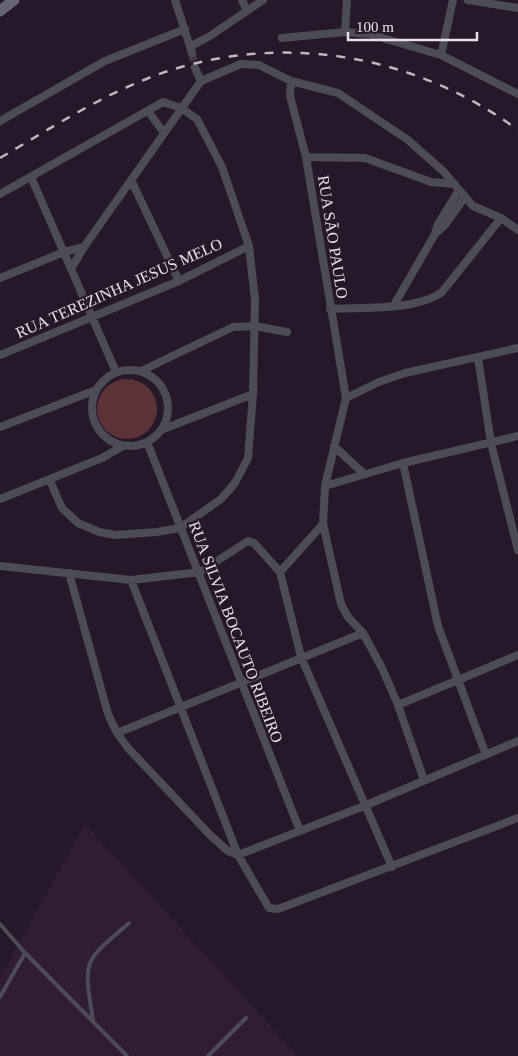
<svg xmlns="http://www.w3.org/2000/svg" width="518" height="1056" viewBox="0 0 518 1056" font-family="'Times New Roman',serif">
<style>
.built{fill:#311c35}
.green{fill:#5b3235}
.lines{fill:none;stroke-linecap:round;stroke-linejoin:round}
.minor-tunnel{stroke:#443547;stroke-width:8;stroke-dasharray:8 4;stroke-linecap:butt}
.service{stroke:#4d4b57;stroke-width:4}
.minor{stroke:#4d4b57;stroke-width:8}
.secondary{stroke:#676477;stroke-width:11}
.rail{stroke:#c1b4c3;stroke-width:2.5;stroke-dasharray:9 9;stroke-linecap:butt}
.labels{text-anchor:middle;dominant-baseline:central;stroke-width:4.5;stroke-linejoin:round;paint-order:stroke}
.street-label{font-size:16px;fill:#ebdfed;stroke:#27172a}
</style>
<rect width="100%" height="100%" fill="#27172a"/>
<!-- built -->
<path class="built" d="M85,824L298,1056H0V977Z"/>
<!-- green -->
<path class="green" d="M97 409a30 30 0 1 1 60 0a30 30 0 1 1-60 0Z"/>
<g class="lines">
<!-- minor-tunnel -->
<path class="minor-tunnel" d="M192,53L195,68"/>
<!-- service -->
<path class="service" d="M0,924L25,953L127,1056
M0,997L25,953
M93,1020C83,958 83,963 129,923
M208,1056L246,1018"/>
<!-- minor -->
<path class="minor" d="M175,0L192,53
M242,0L247,11
M468,0L518,8
M345,32L347,0
M282,38L345,32L369,34L441,55L518,94
M191,46L210,36L263,0
M441,55L453,0
M195,68L201,81
M291,81L290,96L306,157L346,398
M148,111L164,133
M0,121L105,61L185,29
M306,157L365,158L431,182L454,184
M31,177L116,372
M132,182L179,281
M0,194L163,102L181,108L197,119L222,167L249,246L255,300L253,394L248,458L235,483L221,499L180,528L157,532L116,535L99,532L78,523L62,508L50,481
M435,234L445,225L465,197
M71,269L84,247L201,81L241,64L259,65L291,81L338,93L408,140L444,172L473,206L501,218L518,230
M0,278L64,252L84,247
M394,305L435,234L438,224L459,190
M330,309C362,307 416,311 442,292L501,218
M0,355L179,281L249,246
M478,358L491,443L518,550
M92 408a38 38 0 1 1 76 0a38 38 0 1 1-76 0Z
M141,371L233,327L254,326L287,332
M0,427L96,390
M161,430L253,394
M147,442L300,831
M334,446L363,473
M403,463L438,626L486,755
M325,486L403,463L518,436
M0,499L102,458L123,446
M0,566L131,580L200,572L248,541L254,543L280,572L323,524
M280,572L301,657L392,867
M69,573L108,714L117,733L128,748L210,835L228,851L238,855L364,806L518,741
M131,580L238,855L269,908L278,909L518,818
M398,705L518,655
M117,733L363,633
M424,780L398,705L382,668L363,633L348,617L341,604L323,524L325,486L346,398L379,382L405,373L518,348"/>
<!-- secondary -->
<path class="secondary" d="M0,11L14,0"/>
<!-- rail -->
<path class="rail" d="M0,158C53,127 106,92 165,72C285,32 416,55 518,130"/>
</g>
<g class="labels">
<!-- street labels -->
<g class="street-label">
<text transform="translate(333 237) rotate(81)">RUA SÃO PAULO</text>
<text transform="translate(119 288) rotate(-24)">RUA TEREZINHA JESUS MELO</text>
<text transform="translate(236 632) rotate(69)">RUA SILVIA BOCAUTO RIBEIRO</text>
</g>
</g>
<!-- scale -->
<path d="M348 32v8h129v-8" fill="none" stroke="#ebdfed" stroke-width="2.5"/>
<text x="356" y="32" font-size="15" fill="#ebdfed" stroke="#27172a" stroke-width="4" paint-order="stroke">100 m</text>
</svg>
